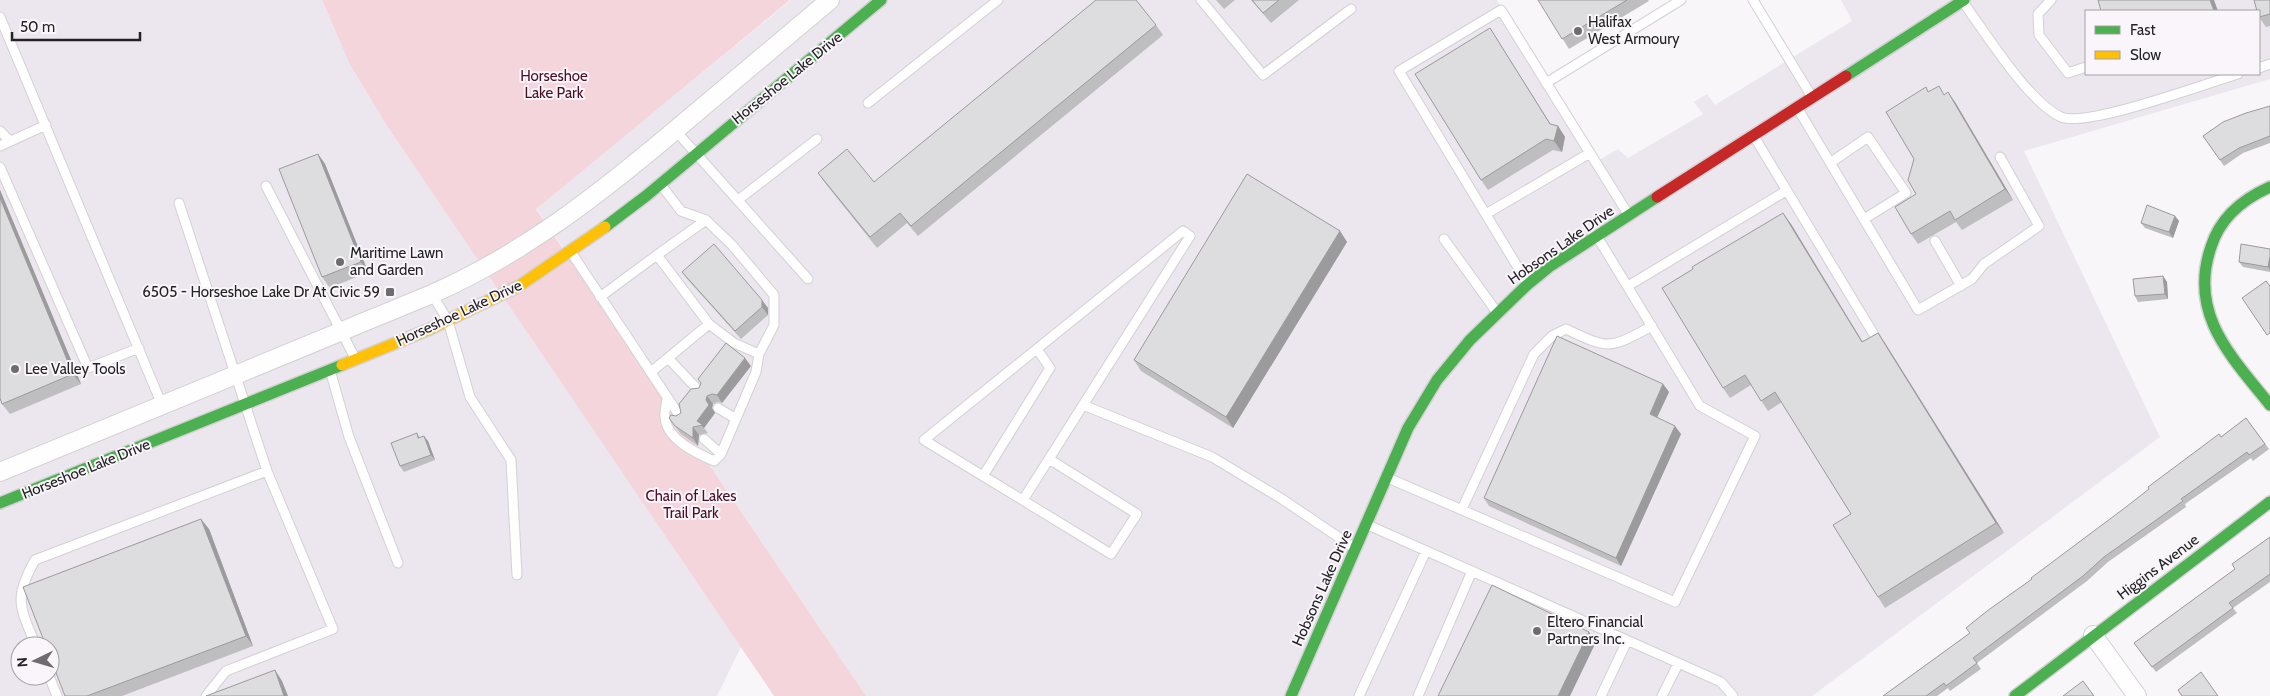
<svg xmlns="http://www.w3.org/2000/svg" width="2270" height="696" viewBox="0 0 2270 696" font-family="Cabin,sans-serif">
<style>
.built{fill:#ece6ee;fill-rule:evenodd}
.green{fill:#f5d5dc}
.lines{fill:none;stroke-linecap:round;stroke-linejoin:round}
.lane-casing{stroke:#d2d1d3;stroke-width:11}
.street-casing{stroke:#d2d1d3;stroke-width:20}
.fast-casing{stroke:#d2d1d3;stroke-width:14}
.slow-casing{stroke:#d2d1d3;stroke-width:14}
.jam-casing{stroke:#d2d1d3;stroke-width:14}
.lane{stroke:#fefefe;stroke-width:9}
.street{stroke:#fefefe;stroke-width:18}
.fast{stroke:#4caf50;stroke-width:11}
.slow{stroke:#ffc107;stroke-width:11}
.jam{stroke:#c62828;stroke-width:11}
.wall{fill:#bebdc0}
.shaded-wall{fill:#9b9a9c}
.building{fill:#dddcdf;stroke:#9b9a9c}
.poi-dot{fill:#6e6c6f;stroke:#f9f5fa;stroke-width:2}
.labels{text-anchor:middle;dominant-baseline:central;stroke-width:4;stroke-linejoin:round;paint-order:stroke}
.poi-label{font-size:15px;fill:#232224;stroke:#f9f5fa;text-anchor:start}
.park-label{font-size:15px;fill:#4a0f22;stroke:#f9f5fa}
.street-label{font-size:15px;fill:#232224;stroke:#f9f5fa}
</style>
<rect width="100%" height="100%" fill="#f8f6f9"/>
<!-- built -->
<path class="built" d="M0,0H322L350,65L389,129L741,647L717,696H0ZM20,646H50V676H20Z
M791,0H1497L1596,162L1618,149L1628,158L1703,114L1694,102L1707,94L1715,105L1852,21L1841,0H2270V79L2024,151L2160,437L1812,696H866L536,208ZM2086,11H2259V74H2086Z"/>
<!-- green -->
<path class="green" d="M322,0H790L536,209L866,696H774L389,129L350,65Z"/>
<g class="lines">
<!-- lane casing -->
<g class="lane-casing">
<path id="lane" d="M1201,0L1263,75L1351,9
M1753,0L1812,97
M2051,0L2038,14L2039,35L2068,73L2086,67
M1962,1C1986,33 2027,101 2061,117C2086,128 2207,83 2238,74
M0,17L162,405
M2259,68L2270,64
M1546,83L1681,0
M868,103L998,0
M1798,109L1918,310L1972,279L1984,264L2039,226L2000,157
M675,130L808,279
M0,131L10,141
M1755,138L1876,338
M0,146L46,125
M1830,163L1868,137L1906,193L1864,219
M0,167L88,368L139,348
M661,185L681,211L706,220
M266,186L355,358
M738,200L817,139
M179,203L267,471L333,629L226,671L206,696
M1486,214L1590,153
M1444,239L1496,311
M1935,241L1961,286
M571,252L681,418
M657,255L706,220L732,245L774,295V325L759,354
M1528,284L1399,71L1501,10L1628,214
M1628,286L1786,191
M432,294L448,321L470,397L511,460L517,575
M600,297L657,255L709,324
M668,358L700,392
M330,370L349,437L398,563
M651,372L709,324L734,343L759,354L756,372L721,454L714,461C696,453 666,439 665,417C664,411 667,404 667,397
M1083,405L1212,457L1282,499L1353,547
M718,408L736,419
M704,439L721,454
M983,476L1050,368L1037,349
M1388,478L1675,602L1755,436L1700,406L1598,238
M1023,500L1190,236L1183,231L924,440C987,478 1049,516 1111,554L1137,514L1049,459
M1462,509L1534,354L1552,336L1566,329C1610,350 1609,349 1652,326
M1368,525L1721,682L1733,696
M36,646C20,607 13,599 35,560L267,471
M49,676L57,696
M1359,696L1426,551
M1418,696L1472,571
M1601,696L1627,641
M1662,696L1678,664"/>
</g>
<!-- street casing -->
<g class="street-casing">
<path id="street" d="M0,472L432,294C525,253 602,192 679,127C730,84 780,42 830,0
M2093,635L2137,696"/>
</g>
<!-- fast casing -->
<g class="fast-casing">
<path id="fast" d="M1846,76L1964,0
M2270,187C2243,199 2220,218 2211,247C2188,314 2231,356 2270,405
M605,227L646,196L881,0
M0,503L342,365
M1291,696L1408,428L1437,380L1470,340L1527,285L1549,267L1657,197
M2015,696L2270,502"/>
</g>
<!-- slow casing -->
<g class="slow-casing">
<path id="slow" d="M342,365L430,329L519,286L605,227"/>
</g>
<!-- jam casing -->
<g class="jam-casing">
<path id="jam" d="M1657,197L1846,76"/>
</g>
<!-- lane -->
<use href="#lane" class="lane"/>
<!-- street -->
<use href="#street" class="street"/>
<!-- fast -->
<use href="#fast" class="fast"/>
<!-- slow -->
<use href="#slow" class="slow"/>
<!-- jam -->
<use href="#jam" class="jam"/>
</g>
<!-- wall -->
<path class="wall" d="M1216,0H1235L1224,9Z
M1251,0H1299L1271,23Z
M1538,0H1648L1649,1L1569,49Z
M2270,0V26L2266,27L2259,17Z
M1156,25L1163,35L918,236L907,223L877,248L825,183L818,173L874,182Z
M1490,28L1551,125L1558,126L1565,137L1562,152L1553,150L1488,190L1481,180Z
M1928,92L1945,94L1955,102L2013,200L1962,230L1956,222L1918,244L1911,234L1916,194L1914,159Z
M2270,106V143L2243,153L2224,166L2203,136Z
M318,154L325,164L368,272L330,288L322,277Z
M0,190L81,384L10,414L2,404L0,398Z
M2175,216L2179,221L2173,238L2145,228L2141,223Z
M1791,224L1863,342L1878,333L1885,343L2004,533L1885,608L1878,597L1851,514L1782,402L1768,411L1751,385L1730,398L1723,388Z
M1340,231L1347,242L1233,428L1141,371L1134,360Z
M2270,249V272L2243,267L2239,262Z
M682,272L768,308V315L741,339L688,280Z
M2163,276L2167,282L2168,299L2138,302L2135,296Z
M751,366L722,403L718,402L713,404L712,408L715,413L704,428L708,433L699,435L698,446L681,434L669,418L676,416L681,413L699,388Z
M1663,384L1669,392L1657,417L1681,434L1621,566L1489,506L1484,498Z
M2246,418L2269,449L2253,461L2251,458L2185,504L2186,507L2108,562L2087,581L1977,663L1981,669L1950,691L1948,688L1937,696H1883L1970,633L2032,579Z
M417,433L420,438L428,441L435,460L404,472L400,466Z
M209,529L253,646L122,696H65Z
M2270,537V582L2233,608L2237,613L2156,672L2134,643L2235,569Z"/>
<!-- shaded-wall -->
<path class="shaded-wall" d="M2210,0H2214L2218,11H2214Z
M1490,28L1556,133L1558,126L1565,137L1562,152L1554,141L1550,124Z
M1948,92L1955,102L2013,200L2005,189Z
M318,154L325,164L368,272L361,262Z
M0,190L81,384L73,374L0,198Z
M1783,213L1791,224L1869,353L1862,342Z
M2175,216L2179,221L2173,238L2169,232Z
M1340,231L1347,242L1233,428L1226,417Z
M2270,256V270L2268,267Z
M2163,276L2167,282L2168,299L2165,294Z
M762,300L768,308V315L762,307Z
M1878,333L1885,343L2004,533L1996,523Z
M745,358L751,366L722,403L717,395Z
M1663,384L1669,392L1655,422L1650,414Z
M707,396L713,404L712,408L715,413L704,428L697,421Z
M1675,426L1681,434L1621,566L1616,558Z
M693,427L699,435L698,446L693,438Z
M424,436L428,441L435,460L431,455Z
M201,519L209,529L253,646L246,636Z
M1589,632L1596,642L1570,696H1558Z
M275,670L282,681L288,696H284Z"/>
<!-- building -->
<path class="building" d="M1096,0H1136L1156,25L911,226L900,213L870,237L818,173L847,149L874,182Z
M1252,0H1279L1263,13Z
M1538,0H1627L1562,39Z
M2098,0H2210L2214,11H2101Z
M2254,0H2270V14L2259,17V11H2257Z
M1490,28L1550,124L1558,126L1554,141L1546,139L1481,180L1415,74Z
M1939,86L1944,95L1948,92L2005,189L1955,220L1950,211L1911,234L1895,207L1916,194L1908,180L1914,159L1886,112L1926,87L1928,92Z
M2270,106V136L2239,148L2220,160L2203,136L2223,122L2246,113Z
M318,154L361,262L322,277L279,169Z
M1247,174L1340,231L1226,417L1134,360Z
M0,198L73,374L2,404L0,398Z
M2147,205L2175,216L2169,232L2141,223Z
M1783,213L1862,342L1878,333L1996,523L1878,597L1833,525L1851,514L1775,392L1761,401L1745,375L1723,388L1662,288L1693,269L1692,267Z
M714,244L762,300V307L735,331L682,272Z
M2241,244L2270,249V256L2268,267L2239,262Z
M2163,276L2165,294L2135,296L2133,279Z
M2266,281L2270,286V333L2267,335L2242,298Z
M1557,336L1663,384L1650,414L1675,426L1616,558L1484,498Z
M726,343L745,358L717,395L712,394L707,396L706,400L709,405L697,421L703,425L693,427V438L675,426L669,418L671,415L676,416L681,413L679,404L691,389L699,388L701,383L698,379Z
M2246,418L2265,444L2249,455L2247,452L2181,499L2183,501L2104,557L2083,576L1973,658L1977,663L1946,686L1944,683L1926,696H1883L1970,633L1966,628L1987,611L2032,579L2031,578L2126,507L2149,489L2148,487L2219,434L2221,437Z
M417,433L418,438L424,436L431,455L400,466L391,443Z
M201,519L246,636L87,696H65L50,657V646H46L23,587Z
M2270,537V574L2229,603L2233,608L2152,667L2134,643L2235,569L2232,564Z
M1492,585L1589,632L1558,696H1438Z
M275,670L284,696H206Z
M2201,672L2218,696H2182L2178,690Z
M2083,681L2094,696H2063Z"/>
<!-- markers -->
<g class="poi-dot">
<circle cx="1578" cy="31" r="5"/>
<circle cx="340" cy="262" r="5"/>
<rect x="385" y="287" width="10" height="10" rx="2.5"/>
<circle cx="15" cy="369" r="5"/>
<circle cx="1537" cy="631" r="5"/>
</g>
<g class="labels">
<!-- poi labels -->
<g class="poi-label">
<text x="1588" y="22">Halifax<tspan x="1588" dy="17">West Armoury</tspan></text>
<text x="350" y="253">Maritime Lawn<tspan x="350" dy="17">and Garden</tspan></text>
<text x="380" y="292" text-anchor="end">6505 - Horseshoe Lake Dr At Civic 59</text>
<text x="25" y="369">Lee Valley Tools</text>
<text x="1547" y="622">Eltero Financial<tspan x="1547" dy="17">Partners Inc.</tspan></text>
</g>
<!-- park labels -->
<g class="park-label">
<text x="554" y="76">Horseshoe<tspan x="554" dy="17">Lake Park</tspan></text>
<text x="691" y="496">Chain of Lakes<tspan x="691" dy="17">Trail Park</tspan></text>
</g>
<!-- street labels -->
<g class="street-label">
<text transform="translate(787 78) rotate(-39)">Horseshoe Lake Drive</text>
<text transform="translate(1561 245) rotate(-35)">Hobsons Lake Drive</text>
<text transform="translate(459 313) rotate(-25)">Horseshoe Lake Drive</text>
<text transform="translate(86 469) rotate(-22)">Horseshoe Lake Drive</text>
<text transform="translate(2158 567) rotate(-37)">Higgins Avenue</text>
<text transform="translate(1322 588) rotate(-66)">Hobsons Lake Drive</text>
</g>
</g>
<!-- legend -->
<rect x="2085" y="10" width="175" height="65" fill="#f9f5fa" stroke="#a3a1a4"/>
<rect x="2095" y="26" width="25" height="8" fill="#4caf50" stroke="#a3a1a4"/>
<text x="2130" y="35" font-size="15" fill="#232224">Fast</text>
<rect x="2095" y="51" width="25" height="8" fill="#ffc107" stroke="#a3a1a4"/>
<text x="2130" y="60" font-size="15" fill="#232224">Slow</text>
<!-- north arrow -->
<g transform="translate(35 661) rotate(265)"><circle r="24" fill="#f9f5fa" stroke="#a3a1a4"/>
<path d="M0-4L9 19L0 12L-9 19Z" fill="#6e6c6f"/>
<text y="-8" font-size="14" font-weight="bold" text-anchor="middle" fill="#232224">N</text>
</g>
<!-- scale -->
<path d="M12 32v8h128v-8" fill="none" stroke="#232224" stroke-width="2.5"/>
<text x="20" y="32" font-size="15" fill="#232224" stroke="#f9f5fa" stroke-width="4" paint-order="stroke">50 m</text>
</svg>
